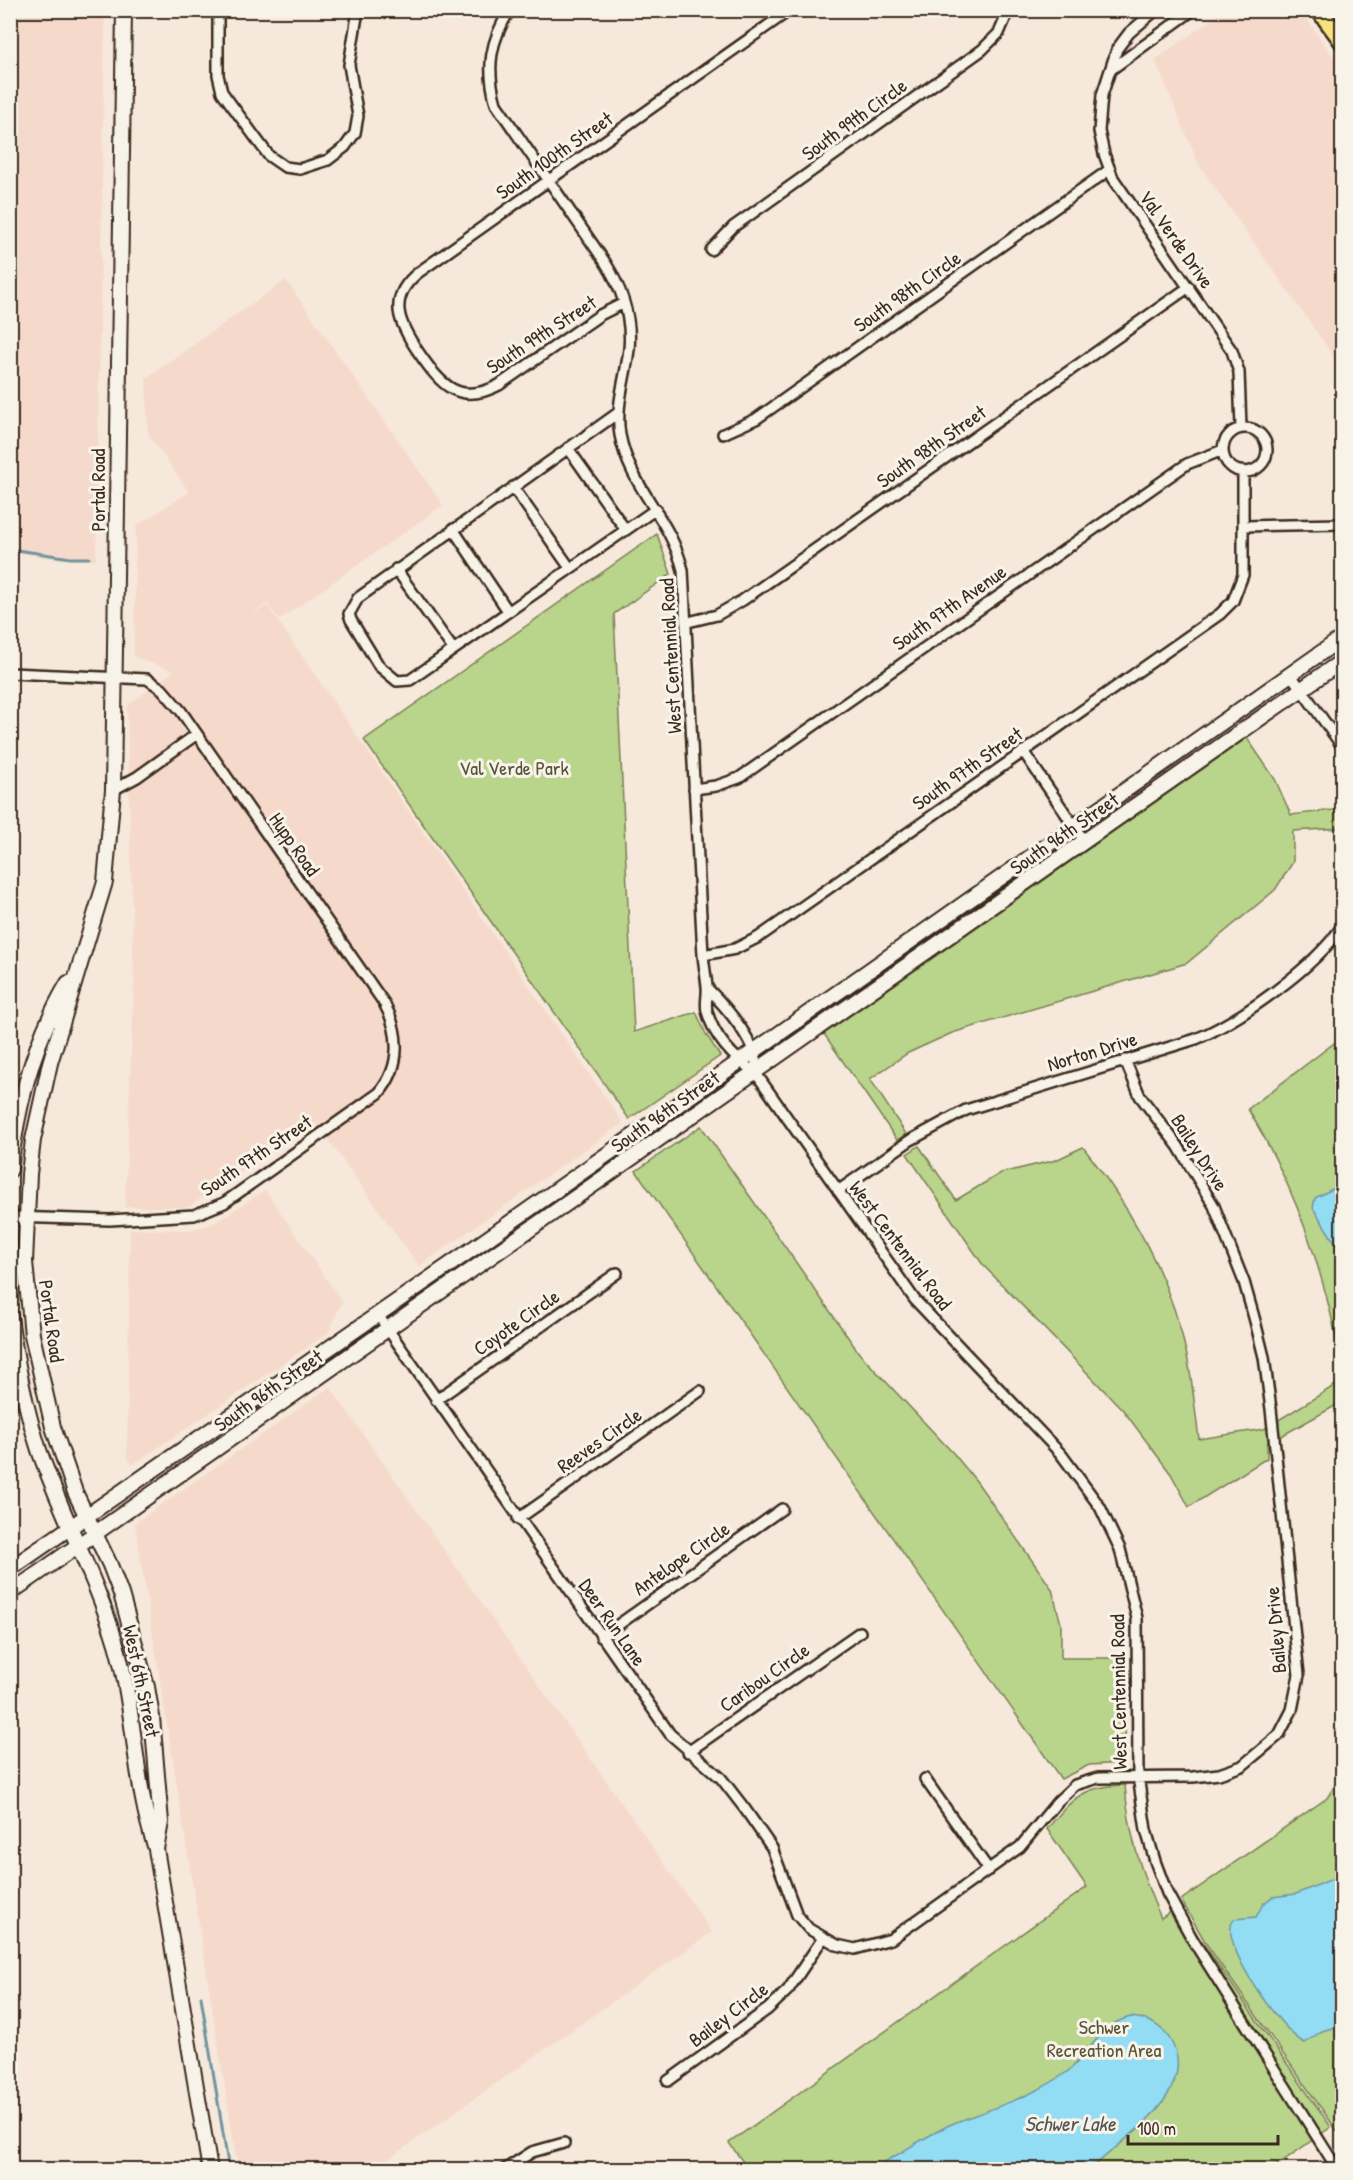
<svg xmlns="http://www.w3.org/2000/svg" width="1353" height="2180" viewBox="0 0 1353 2180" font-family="'Patrick Hand',sans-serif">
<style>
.built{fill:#f5dacb}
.green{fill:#b9d48b;stroke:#7a7f54;stroke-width:1.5}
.water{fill:#92dcf4;stroke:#6f959e;stroke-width:1.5}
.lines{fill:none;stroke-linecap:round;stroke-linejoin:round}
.stream{stroke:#6f959e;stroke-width:3}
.minor-casing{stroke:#3b2a1e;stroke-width:14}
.secondary-casing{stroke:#3b2a1e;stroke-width:18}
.primary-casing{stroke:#3b2a1e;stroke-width:20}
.minor{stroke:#f7f3e8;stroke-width:9}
.secondary{stroke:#f7f3e8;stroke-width:14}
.primary{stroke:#f5e382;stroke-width:15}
.labels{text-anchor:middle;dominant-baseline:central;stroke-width:6;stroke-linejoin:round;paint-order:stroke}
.street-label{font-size:20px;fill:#3b2a1e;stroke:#f7f3e8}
.park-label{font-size:20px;fill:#5a5439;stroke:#f7f3e8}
.water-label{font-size:21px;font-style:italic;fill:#515654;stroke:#f7f3e8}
</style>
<rect width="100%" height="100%" fill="#f6e8db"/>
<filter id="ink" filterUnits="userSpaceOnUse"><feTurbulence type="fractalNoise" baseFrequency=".0167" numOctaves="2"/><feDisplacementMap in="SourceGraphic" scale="12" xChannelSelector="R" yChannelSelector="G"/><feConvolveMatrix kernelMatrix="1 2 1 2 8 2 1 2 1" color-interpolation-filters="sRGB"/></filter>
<g filter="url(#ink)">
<!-- built -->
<path class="built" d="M11,10L105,11L96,560L58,559L11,552Z
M1225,10L1301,11L1342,69V368L1199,165L1155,60Z
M286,280L443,505L279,620L267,603L250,616L267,605L623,1123L419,1266L316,1123L188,1207H125L134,983L127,706L174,671L134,657L136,526L189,492L148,434L146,378Z
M265,1190L342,1302L328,1333L132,1465L127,1456L130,1229L190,1230L213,1224Z
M330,1387L712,1932L374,2169H238L135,1523Z"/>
<!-- green -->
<path class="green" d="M657,534L671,574L614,614L634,1032L696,1012L706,1034L720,1056L629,1119L364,740Z
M1247,738L1275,779L1291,815L1342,809V828L1293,831V862L1275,890L1187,963L952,1033L908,1053L870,1079L906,1134L897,1140L824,1034Z
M1342,1037V1367C1325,1274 1297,1190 1248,1109Z
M701,1126L859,1353L954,1454L977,1482L1052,1589L1061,1624V1658H1126L1125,1763L1089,1765L1061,1779L636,1171Z
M919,1146L956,1200L1001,1173L1056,1160L1083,1147C1131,1208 1171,1279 1187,1356C1193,1383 1195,1412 1199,1439L1264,1429L1342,1381V1402L1267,1444V1458L1189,1507L1171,1474L1123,1410L983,1265L907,1154Z
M1342,1774V2138L1207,1945L1181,1900L1327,1798Z
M1125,1785C1128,1831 1142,1877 1161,1918L1178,1907L1331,2127L1270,2170H749L729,2143L1087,1887L1047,1829C1073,1798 1082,1786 1125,1785Z"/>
<!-- water -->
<path class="water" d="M1342,1184V1254L1313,1208L1315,1198Z
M1342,1875V2025L1322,2031L1305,2043C1284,2035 1215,1940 1234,1919L1256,1917L1263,1904L1272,1897L1296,1894Z
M1131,2017C1150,2019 1163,2026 1172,2043C1199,2094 1120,2140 1091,2169H870C899,2156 924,2136 954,2123C992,2108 1033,2097 1067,2072C1090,2054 1100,2023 1131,2017Z"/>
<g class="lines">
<!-- stream -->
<path class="stream" d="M10,549L71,558H89
M201,1997L229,2170"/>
<!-- minor casing -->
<g class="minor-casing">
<path id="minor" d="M218,10V75L222,92L269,156L285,167L300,169L328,160L345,147L355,133L358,116L349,65L358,10
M510,10C490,41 486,68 496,104L605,262C621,287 632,318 629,349C626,378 615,405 620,435C630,488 670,517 683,570L703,955C704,966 706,976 707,987C708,995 705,1003 707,1011C713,1036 734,1059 755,1072L915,1300L1061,1454L1100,1507L1120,1549L1137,1618L1138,1776L1146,1830L1155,1861L1167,1893L1194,1942L1338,2170
M1156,10L1129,33L1117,49L1102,95L1099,131L1104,154L1113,178L1232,351L1239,372L1241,428
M1113,68L1193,10
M711,250L733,227L982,50L999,33L1009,10
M624,303L600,315L499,385C459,406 441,385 419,353C399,324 386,298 419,272L790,10
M618,413L358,598L349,614L351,620L379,666L397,681L410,680L656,509
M1223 450a22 22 0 1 1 44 0a22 22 0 1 1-44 0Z
M723,434L756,419L1109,170
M568,448L625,529
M513,487L570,568
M1244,526L1342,524
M453,529L508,611
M396,569L453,649
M688,622L717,615L743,600L1189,287
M10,673L147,679L162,689L181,711L384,1003C400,1032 402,1066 379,1093L224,1203L194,1215L110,1220L10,1217
M1291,675L1342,746
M1023,751L1085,842
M694,789L716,786L739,778L1187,464L1223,450
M113,790L137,777L197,734
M703,955L735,949L759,937L1220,614L1233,601L1243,575V471
M708,989C725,1006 762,1047 755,1072
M838,1191L909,1141L966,1110L1196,1039C1239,1021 1317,966 1342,926
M378,1315L670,1734L721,1778L745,1809L772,1848L797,1915L809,1929L837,1945L855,1949L891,1939L1020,1847L1058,1801L1075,1785L1098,1778L1193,1777L1219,1774L1242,1766L1279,1735L1292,1710L1299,1675L1271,1409L1264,1357L1255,1321L1244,1282L1214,1206L1178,1146L1140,1096L1125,1060
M436,1400L617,1273
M518,1519L700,1391
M601,1637L782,1509
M688,1752L860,1632
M925,1779L989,1870
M668,2081L768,2009L788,1990L823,1938
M504,2170L532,2152L564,2143"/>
</g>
<!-- secondary casing -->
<g class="secondary-casing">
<path id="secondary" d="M124,10L113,790L105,882L50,1063L33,1140L29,1174L25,1262L32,1335L53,1427L75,1492L110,1565L121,1594L147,1687L152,1717L161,1822L156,1849
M10,1170C17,1105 34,1040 68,983
M10,1316C16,1362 25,1406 39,1450C62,1516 96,1577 116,1644C136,1712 133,1783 156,1849L210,2170
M10,1569L484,1241L1342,638
M10,1593L1342,661"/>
</g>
<!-- primary casing -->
<g class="primary-casing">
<path id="primary" d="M1319,10L1342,41"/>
</g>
<!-- minor -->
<use href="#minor" class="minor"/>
<!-- secondary -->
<use href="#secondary" class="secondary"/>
<!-- primary -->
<use href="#primary" class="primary"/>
</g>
</g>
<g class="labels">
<!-- street labels -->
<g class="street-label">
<text transform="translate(854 119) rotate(-36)">South 99th Circle</text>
<text transform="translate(554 155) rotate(-35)">South 100th Street</text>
<text transform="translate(1177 239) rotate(55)">Val Verde Drive</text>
<text transform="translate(907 291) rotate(-35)">South 98th Circle</text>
<text transform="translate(541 334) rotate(-33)">South 99th Street</text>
<text transform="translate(931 446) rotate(-35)">South 98th Street</text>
<text transform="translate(97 490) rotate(-90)">Portal Road</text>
<text transform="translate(949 607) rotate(-35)">South 97th Avenue</text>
<text transform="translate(670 656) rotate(-93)">West Centennial Road</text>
<text transform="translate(967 768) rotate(-35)">South 97th Street</text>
<text transform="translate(1064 833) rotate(-35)">South 96th Street</text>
<text transform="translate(295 844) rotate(55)">Hupp Road</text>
<text transform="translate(1092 1051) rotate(-17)">Norton Drive</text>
<text transform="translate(665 1111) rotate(-35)">South 96th Street</text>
<text transform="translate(1200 1152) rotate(57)">Bailey Drive</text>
<text transform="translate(256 1155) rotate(-34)">South 97th Street</text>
<text transform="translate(901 1245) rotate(53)">West Centennial Road</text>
<text transform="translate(52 1321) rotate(82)">Portal Road</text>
<text transform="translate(516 1322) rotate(-35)">Coyote Circle</text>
<text transform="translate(268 1390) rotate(-35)">South 96th Street</text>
<text transform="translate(599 1440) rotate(-35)">Reeves Circle</text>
<text transform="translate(681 1558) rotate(-35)">Antelope Circle</text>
<text transform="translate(613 1622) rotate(55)">Deer Run Lane</text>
<text transform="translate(1275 1630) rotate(-95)">Bailey Drive</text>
<text transform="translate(764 1677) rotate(-35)">Caribou Circle</text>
<text transform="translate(142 1681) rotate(78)">West 6th Street</text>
<text transform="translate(1118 1692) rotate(-91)">West Centennial Road</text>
<text transform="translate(728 2014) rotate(-37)">Bailey Circle</text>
</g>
<!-- park labels -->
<g class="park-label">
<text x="514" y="767">Val Verde Park</text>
<text x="1104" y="2026">Schwer<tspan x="1104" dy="23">Recreation Area</tspan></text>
</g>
<!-- water labels -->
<g class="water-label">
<text x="1070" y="2123">Schwer Lake</text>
</g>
</g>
<!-- margin -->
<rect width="1353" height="2180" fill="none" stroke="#f7f3e8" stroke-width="36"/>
<rect x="18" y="18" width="1317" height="2144" fill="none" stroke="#3b2a1e" stroke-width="2" filter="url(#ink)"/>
<!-- scale -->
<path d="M1128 2135v9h150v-9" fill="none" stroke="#3b2a1e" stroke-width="3"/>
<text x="1137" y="2135" font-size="18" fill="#3b2a1e" stroke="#f7f3e8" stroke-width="4.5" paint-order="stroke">100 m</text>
</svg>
